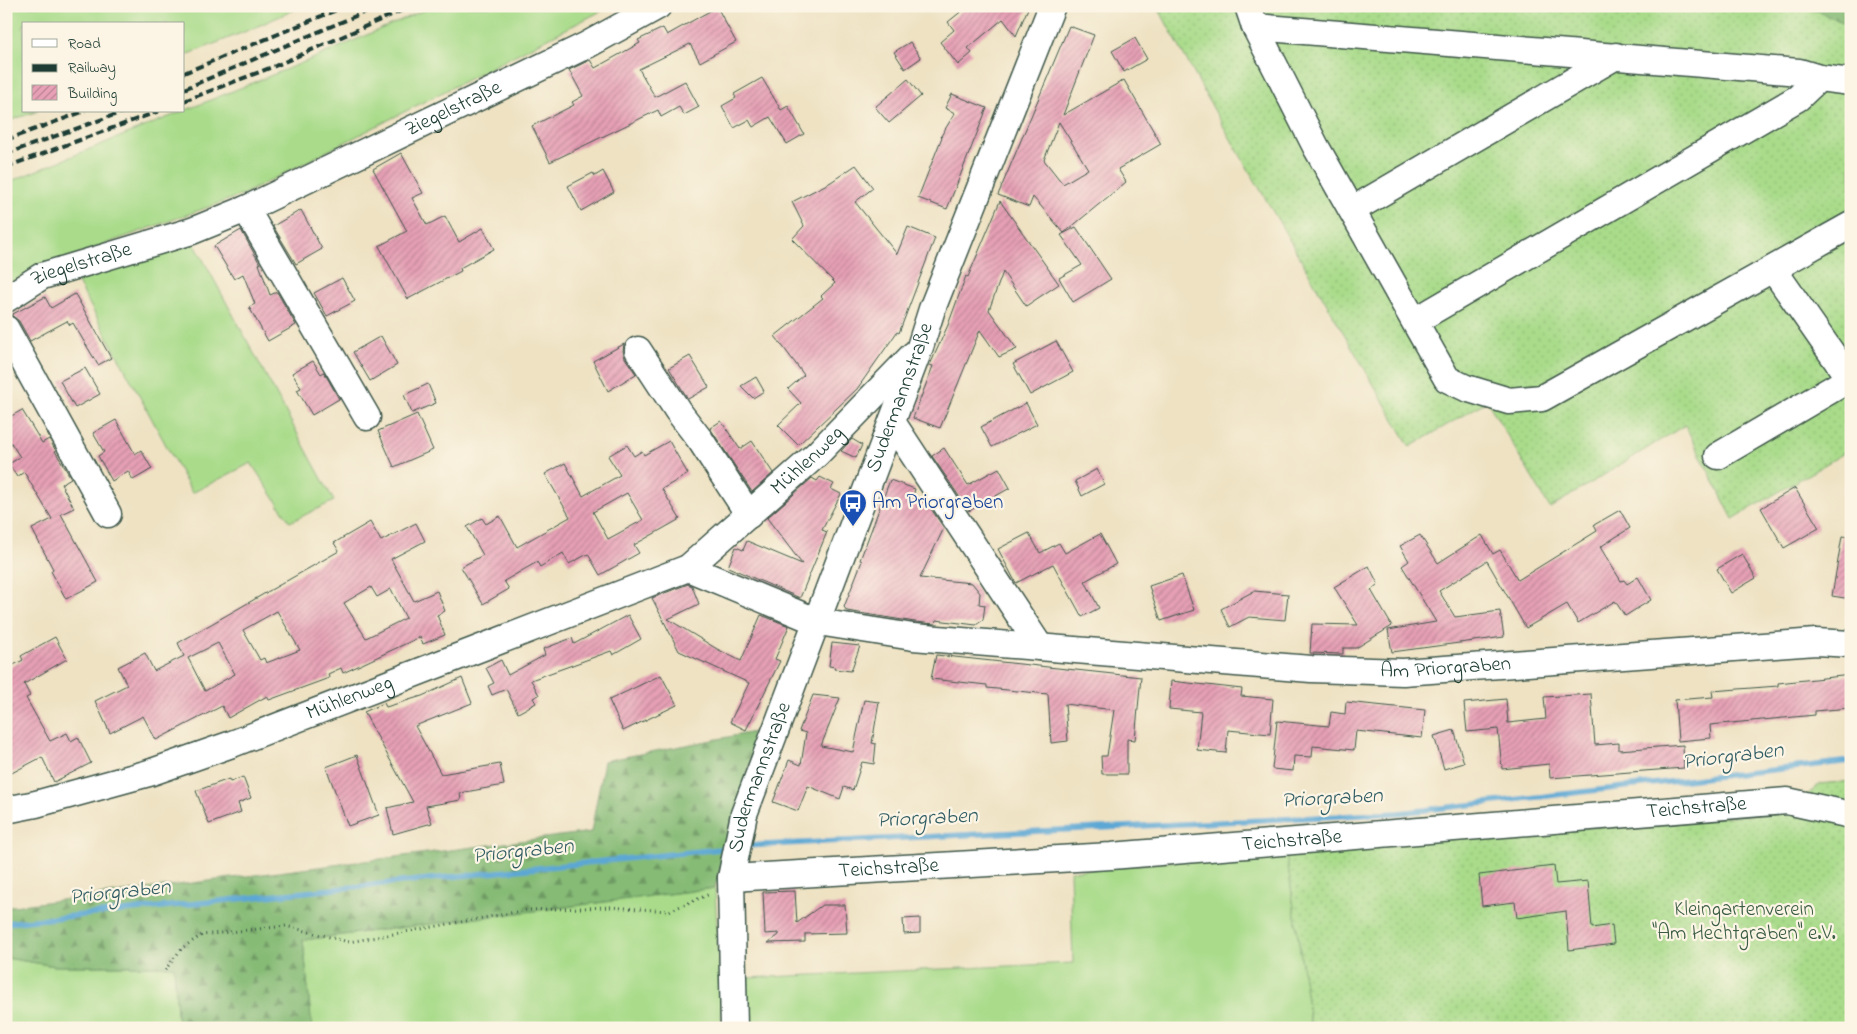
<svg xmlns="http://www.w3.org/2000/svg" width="1857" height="1034" viewBox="0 0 1857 1034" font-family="'Indie Flower',sans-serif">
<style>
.grass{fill:#a9db8a;stroke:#648c5f}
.forest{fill:url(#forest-firs);stroke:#527c55}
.garden{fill:url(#garden-dots);stroke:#648c5f}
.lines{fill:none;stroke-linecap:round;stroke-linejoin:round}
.stream{stroke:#5ca7d4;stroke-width:5.5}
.building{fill:url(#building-hatch);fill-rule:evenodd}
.minor-casing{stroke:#3e5649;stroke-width:29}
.path{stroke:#3e5649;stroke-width:3;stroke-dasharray:1 4;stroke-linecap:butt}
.minor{stroke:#fff;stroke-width:26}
.rail{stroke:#1f3d34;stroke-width:4;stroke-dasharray:8 4;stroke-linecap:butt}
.labels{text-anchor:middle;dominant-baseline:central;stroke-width:4.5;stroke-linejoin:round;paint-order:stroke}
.street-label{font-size:21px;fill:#1f3d34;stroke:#fcf5e5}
.transit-label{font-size:21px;fill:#164399;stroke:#fcf5e5;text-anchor:start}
.park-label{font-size:21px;fill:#3b5d45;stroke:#fcf5e5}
.water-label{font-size:22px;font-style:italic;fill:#315d64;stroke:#fcf5e5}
</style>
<defs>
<pattern id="forest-firs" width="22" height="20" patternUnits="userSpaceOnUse" patternTransform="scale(1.25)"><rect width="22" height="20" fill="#86bb76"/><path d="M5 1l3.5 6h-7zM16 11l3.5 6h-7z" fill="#6d9962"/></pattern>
<pattern id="garden-dots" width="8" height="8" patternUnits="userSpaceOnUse" patternTransform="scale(1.25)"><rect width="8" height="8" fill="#a9db8a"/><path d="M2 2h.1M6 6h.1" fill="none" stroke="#91bd78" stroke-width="1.8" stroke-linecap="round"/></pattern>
<pattern id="building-hatch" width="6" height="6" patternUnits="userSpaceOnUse" patternTransform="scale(1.25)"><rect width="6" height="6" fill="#e7a0b6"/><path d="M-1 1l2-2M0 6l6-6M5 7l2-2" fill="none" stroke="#bb8495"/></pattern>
</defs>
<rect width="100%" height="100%" fill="#fcf5e5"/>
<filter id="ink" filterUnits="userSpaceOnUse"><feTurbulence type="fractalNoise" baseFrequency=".02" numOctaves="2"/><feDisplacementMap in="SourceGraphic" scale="10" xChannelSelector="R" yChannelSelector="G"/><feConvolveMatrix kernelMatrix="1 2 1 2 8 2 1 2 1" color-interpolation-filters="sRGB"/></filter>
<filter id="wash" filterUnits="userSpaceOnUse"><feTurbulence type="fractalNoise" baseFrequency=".0096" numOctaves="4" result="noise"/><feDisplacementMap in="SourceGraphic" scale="20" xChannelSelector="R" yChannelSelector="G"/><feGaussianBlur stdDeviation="1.12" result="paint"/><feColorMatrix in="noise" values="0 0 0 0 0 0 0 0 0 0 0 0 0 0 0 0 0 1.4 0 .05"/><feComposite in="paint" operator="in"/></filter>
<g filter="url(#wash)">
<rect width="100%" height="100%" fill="#eee2c3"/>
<!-- grass -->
<path class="grass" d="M6,6H303L249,30L184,56V24H24V111H38L6,122Z
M433,6H611L242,195L41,267L6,285V183L319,56Z
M193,241L334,501L290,522L251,463L192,493L77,281Z
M1286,851L1311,1028H748L746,978L1073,963L1070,871Z
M715,888L722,1028H312L303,940Z
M6,958L55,966H174L178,1028H6Z"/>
<!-- forest -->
<path class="forest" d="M1805,6H1851V26Z
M759,731L715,888L303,940L312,1028H178L174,966H55L6,958V907L591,832L604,761Z"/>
<!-- garden -->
<path class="garden" d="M1157,6H1805L1851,26V449L1733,519L1685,425L1550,508L1487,401L1410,447L1218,117Z
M1851,781V1027L1311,1028L1286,851L1787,812L1820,784Z"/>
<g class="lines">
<!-- stream -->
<path class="stream" d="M744,846L1399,813L1851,761
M6,923L730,848"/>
</g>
<g id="blocks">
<!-- building -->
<path class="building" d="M968,6H1029L1016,36L1003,19L968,48L972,53L958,65L940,42L954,30L948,22Z
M717,7L736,42L700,62L690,44L639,69L655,97L685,81L699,107L684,115L679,107L661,117L658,110L550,162L532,126L574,105L572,102L583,96L569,70L590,60L595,68L640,43L638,40L663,28L667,35Z
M1069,26L1094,35L1063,115L1124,80L1161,144L1118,169L1126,182L1064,233L1033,197L1029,207L998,195ZM1059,122L1088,169L1063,184L1044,160Z
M1135,38L1147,59L1124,72L1112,51Z
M910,42L921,58L905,69L894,52Z
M762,78L781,110L788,106L804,134L787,144L770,117L753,127L749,120L734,128L722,106L736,98L734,94Z
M908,79L921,96L889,123L875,107Z
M952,94L987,108L947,209L918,198L942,137L941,136L955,113L945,108Z
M401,153L423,193L412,198L427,225L445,216L459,242L483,228L494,249L460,268L461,271L408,299L379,246L407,231L373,169Z
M856,165L873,188L855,202L897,254L908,227L935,238L899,333L897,332L857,389L798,445L778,425L801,403L788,389L804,375L775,336L823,298L821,296L835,283L792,239L804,226L792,202L831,182Z
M603,171L614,192L581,211L568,186L593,173L595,176Z
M1000,201L1059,284L1026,306L1003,272L989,310L1017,349L999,357L980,330L940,428L913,418L933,366L930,365L948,325L966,276L968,277Z
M301,210L322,249L296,264L273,226Z
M1076,227L1111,279L1073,302L1059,278L1082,265L1061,235Z
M241,230L260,264H259L270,295L277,292L296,325L268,341L249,307L255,304L243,274L234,279L214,246Z
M342,278L355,301L327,316L314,293Z
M75,294L111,358L98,365L73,323L70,325L67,321L30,341L19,321L11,315L45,297L51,308Z
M381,336L397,365L370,381L353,352Z
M1056,341L1073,372L1030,395L1013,364Z
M624,344L623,351L625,358L636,374L608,391L593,361Z
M690,356L709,387L688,399L669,368Z
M313,361L321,374L324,372L339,399L312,415L297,390L301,388L292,373Z
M85,368L100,394L75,408L60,381Z
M756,377L764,391L753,398L741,386Z
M428,384L436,403L412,413L404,395Z
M1026,403L1037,424L992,447L981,427Z
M22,410L42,443L49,439L56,451H55L71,478L61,484L74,508L61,514L98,582L66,599L51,571L53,569L32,529L52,519L24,472L17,477L9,464L20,457L6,435V419Z
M417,414L433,450L394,467L378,431Z
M116,420L135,454L141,450L152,469L133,480L128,471L112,481L98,456L104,452L93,433Z
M721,421L740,449L752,441L773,473L752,492L710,428Z
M852,439L862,445L856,458L841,451Z
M669,441L688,474L662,489L680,519L634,545L639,553L600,575L588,554L569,564L563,553L540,567L537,562L504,581L509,589L483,604L461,567L483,555L467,527L482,518L486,524L500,516L517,547L570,517L545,474L565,463L583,496L620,475L608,456L627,445L634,456L642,451L644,455ZM627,493L643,520L608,539L593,512Z
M944,448L968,485L999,468L1010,488L969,511L932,456Z
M1097,469L1104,484L1082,496L1075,481Z
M820,477L834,484L831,489L841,494L822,530L827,532L800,598L728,567L736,547L743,550L747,541L802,564L767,518L812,478L817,481Z
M890,480L915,489L913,496L927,503L944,528L920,578L972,583L980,593L979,604L985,605L983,620L976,625L936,620L935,624L915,622L847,611L844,607L862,561L860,560Z
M1795,488L1819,528L1784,548L1761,508Z
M1620,510L1630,528L1600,547L1621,581L1624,580L1627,584L1638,577L1651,600L1625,616L1615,601L1578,623L1567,604L1526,628L1487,561L1439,591L1455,617L1500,611L1504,637L1392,652L1388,630L1436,622L1402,566L1409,561L1400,546L1420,535L1438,563L1482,535L1493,554L1500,550L1518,580L1597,531L1594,525Z
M370,522L381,541L416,523L425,541L391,559L414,601L437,591L445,611L437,615L445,635L423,644L420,637L343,673L341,668L328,674L329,678L269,700L267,696L228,718L222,706L156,740L143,716L110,733L95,701L127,685L118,667L145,653L154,671L184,656L178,643L339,551L334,543ZM371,587L377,597L391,589L406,618L366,638L344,603ZM277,611L300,650L266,663L264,658L260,660L243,630ZM218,643L235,674L205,691L188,658Z
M1029,533L1040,553L1059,543L1065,553L1100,534L1116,564L1085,581L1099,608L1082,617L1053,564L1016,583L998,549Z
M1842,536L1851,537V599L1832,596Z
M1742,554L1756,578L1731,593L1717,569Z
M1369,566L1378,584L1371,590L1392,626L1356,648H1343V654L1310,653L1312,624L1358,625L1334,587Z
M1182,575L1194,610L1161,621L1149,586Z
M688,584L692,586L699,604L668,619L717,649L741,661L761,615L789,626L775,659L780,661L746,730L730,722L749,683L679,651L652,598Z
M1254,591L1288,594L1285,620L1249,617L1230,627L1221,609Z
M628,615L641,639L613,655L611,651L531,680L539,695L533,698L536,703L518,713L506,689L492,695L488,686L494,683L486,668L501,660L508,675L545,655L543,649L572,638L574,644Z
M55,637L67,659L24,684L30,696L26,698L50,741L67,733L71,741L78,737L91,763L54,782L42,757L6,776V669L23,660L21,656Z
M832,643L860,646L851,671L834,669L835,667L829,666Z
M936,655L1141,677L1135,740L1127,739V774H1102L1101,756H1107L1114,710L1065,704L1068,741L1051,743L1048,694L987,688V685L931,679Z
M661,675L677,705L623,731L609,700Z
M1851,675V708L1815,711V715L1710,725L1711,738L1678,741L1675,700L1713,697L1712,691L1778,686V683Z
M462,678L472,703L415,726L441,774L500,764L504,785L460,793L461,800L426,806L432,823L393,834L387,808L413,802L364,712L384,703L386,707L422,696Z
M1171,681L1242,689L1241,696L1273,699L1270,734L1228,730L1226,753L1197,750L1201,712L1169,709Z
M1591,694L1595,745L1619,743V750L1683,745L1684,768L1550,778L1549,764L1502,769L1498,729L1467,732L1464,703L1506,699L1508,723L1546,719L1544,697Z
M813,695L840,698L821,746L853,752L864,700L879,702L872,743L876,744L874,764L862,762L853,790L844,787L840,799L808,786L798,811L773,802L789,760L801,765L806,733L799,731Z
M1346,702L1425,710L1422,738L1356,731L1354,750L1313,746L1312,757L1294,756L1293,771L1272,769L1277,721L1329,726L1331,712L1345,714Z
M1454,730L1464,763L1444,769L1434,736Z
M357,755L379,815L348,826L326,767Z
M243,777L251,798L238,803L241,812L209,824L196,791L229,779L230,782Z
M1554,866L1556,884L1588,881L1592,928L1612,925L1614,944L1569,950L1566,911L1517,918L1515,902L1482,906L1479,875Z
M795,891L797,923L822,905H845L847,933L805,934V942L768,943L779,935V933L765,934L763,892Z
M920,918V933L904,934L903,919Z"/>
</g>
</g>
<g filter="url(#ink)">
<use href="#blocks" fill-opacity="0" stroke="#3e5649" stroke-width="1"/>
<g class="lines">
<!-- minor casing -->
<g class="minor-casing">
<g id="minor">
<path d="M1248,6L1255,27L1799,72L1819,78L1851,82"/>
<path d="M1255,27L1316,147L1447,379L1466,388L1509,401L1542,398L1851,225"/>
<path d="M246,209L367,417"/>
<path d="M1352,210L1616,56"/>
<path d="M1773,269L1851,381"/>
<path id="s1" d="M6,299L42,276L192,231L246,209L587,45L658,6"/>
<path d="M1415,321L1798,98L1819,78"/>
<path d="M6,329L108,514"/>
<path d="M638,350L678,411L701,441L749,515"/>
<path d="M892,422L1040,647"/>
<path d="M1718,456L1851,378"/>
<path id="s2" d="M688,568L818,622L913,637L1311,669L1403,672L1816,642L1851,644"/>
<path id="s3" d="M6,810L36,804L149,773L232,744L688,568L817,454L913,355"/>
<path id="s4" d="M731,878L1111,856L1787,801L1851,815"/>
<path id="s5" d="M734,1028L731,878L744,814L920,347L932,309L1052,6"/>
</g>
</g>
<!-- path -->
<path class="path" d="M165,970L182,948L202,935L286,926L349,942L527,910L610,907L669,911L710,894"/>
<!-- minor -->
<use href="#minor" class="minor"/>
<!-- rail -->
<path class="rail" d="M184,73L346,6
M184,89L379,6
M184,101L275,66L412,6
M6,140L85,111
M6,154L125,111
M6,167L159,111"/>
</g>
</g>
<!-- icons -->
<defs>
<g id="bus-pin" transform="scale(1.4375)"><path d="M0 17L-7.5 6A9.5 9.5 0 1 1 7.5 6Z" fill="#1a4fb4" stroke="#fcf5e5"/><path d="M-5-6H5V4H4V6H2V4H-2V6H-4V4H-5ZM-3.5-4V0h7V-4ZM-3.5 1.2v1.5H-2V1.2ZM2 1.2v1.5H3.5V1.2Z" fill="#fff"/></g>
</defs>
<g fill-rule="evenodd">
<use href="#bus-pin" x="853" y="503"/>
</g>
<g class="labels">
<!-- street labels -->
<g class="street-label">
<text stroke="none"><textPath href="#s1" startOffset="488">Ziegelstraße</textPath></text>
<text stroke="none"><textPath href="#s1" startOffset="84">Ziegelstraße</textPath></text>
<text stroke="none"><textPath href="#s5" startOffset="660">Sudermannstraße</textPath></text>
<text stroke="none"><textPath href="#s3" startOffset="885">Mühlenweg</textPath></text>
<text stroke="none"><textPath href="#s2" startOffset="771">Am Priorgraben</textPath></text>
<text stroke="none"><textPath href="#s3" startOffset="362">Mühlenweg</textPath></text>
<text stroke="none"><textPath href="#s5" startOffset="255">Sudermannstraße</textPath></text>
<text stroke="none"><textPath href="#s4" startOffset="968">Teichstraße</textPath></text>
<text stroke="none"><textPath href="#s4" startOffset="562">Teichstraße</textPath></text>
<text stroke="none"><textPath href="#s4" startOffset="158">Teichstraße</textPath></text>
</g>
<!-- transit labels -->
<g class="transit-label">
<text x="872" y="503">Am Priorgraben</text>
</g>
<!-- park labels -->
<g class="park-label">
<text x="1744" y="910">Kleingartenverein<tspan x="1744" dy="24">"Am Hechtgraben" e.V.</tspan></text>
</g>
<!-- water labels -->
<g class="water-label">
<text transform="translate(1733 757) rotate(-7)">Priorgraben</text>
<text transform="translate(1332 799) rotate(-3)">Priorgraben</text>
<text transform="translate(927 819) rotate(-3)">Priorgraben</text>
<text transform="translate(523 852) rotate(-6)">Priorgraben</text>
<text transform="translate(120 893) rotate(-6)">Priorgraben</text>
</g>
</g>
<!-- margin -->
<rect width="1857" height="1034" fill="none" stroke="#fcf5e5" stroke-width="25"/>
<!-- legend -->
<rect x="22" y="22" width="162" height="90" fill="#fcf5e5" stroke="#a4ab9e"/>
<rect x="32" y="39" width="25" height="8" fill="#ffffff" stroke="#a4ab9e"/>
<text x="68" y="48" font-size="15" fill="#1f3d34">Road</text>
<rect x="32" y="64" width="25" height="8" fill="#1f3d34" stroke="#a4ab9e"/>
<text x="68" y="72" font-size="15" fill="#1f3d34">Railway</text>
<rect x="32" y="85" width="25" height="15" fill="url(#building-hatch)" stroke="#a4ab9e"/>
<text x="68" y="98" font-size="15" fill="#1f3d34">Building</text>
</svg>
